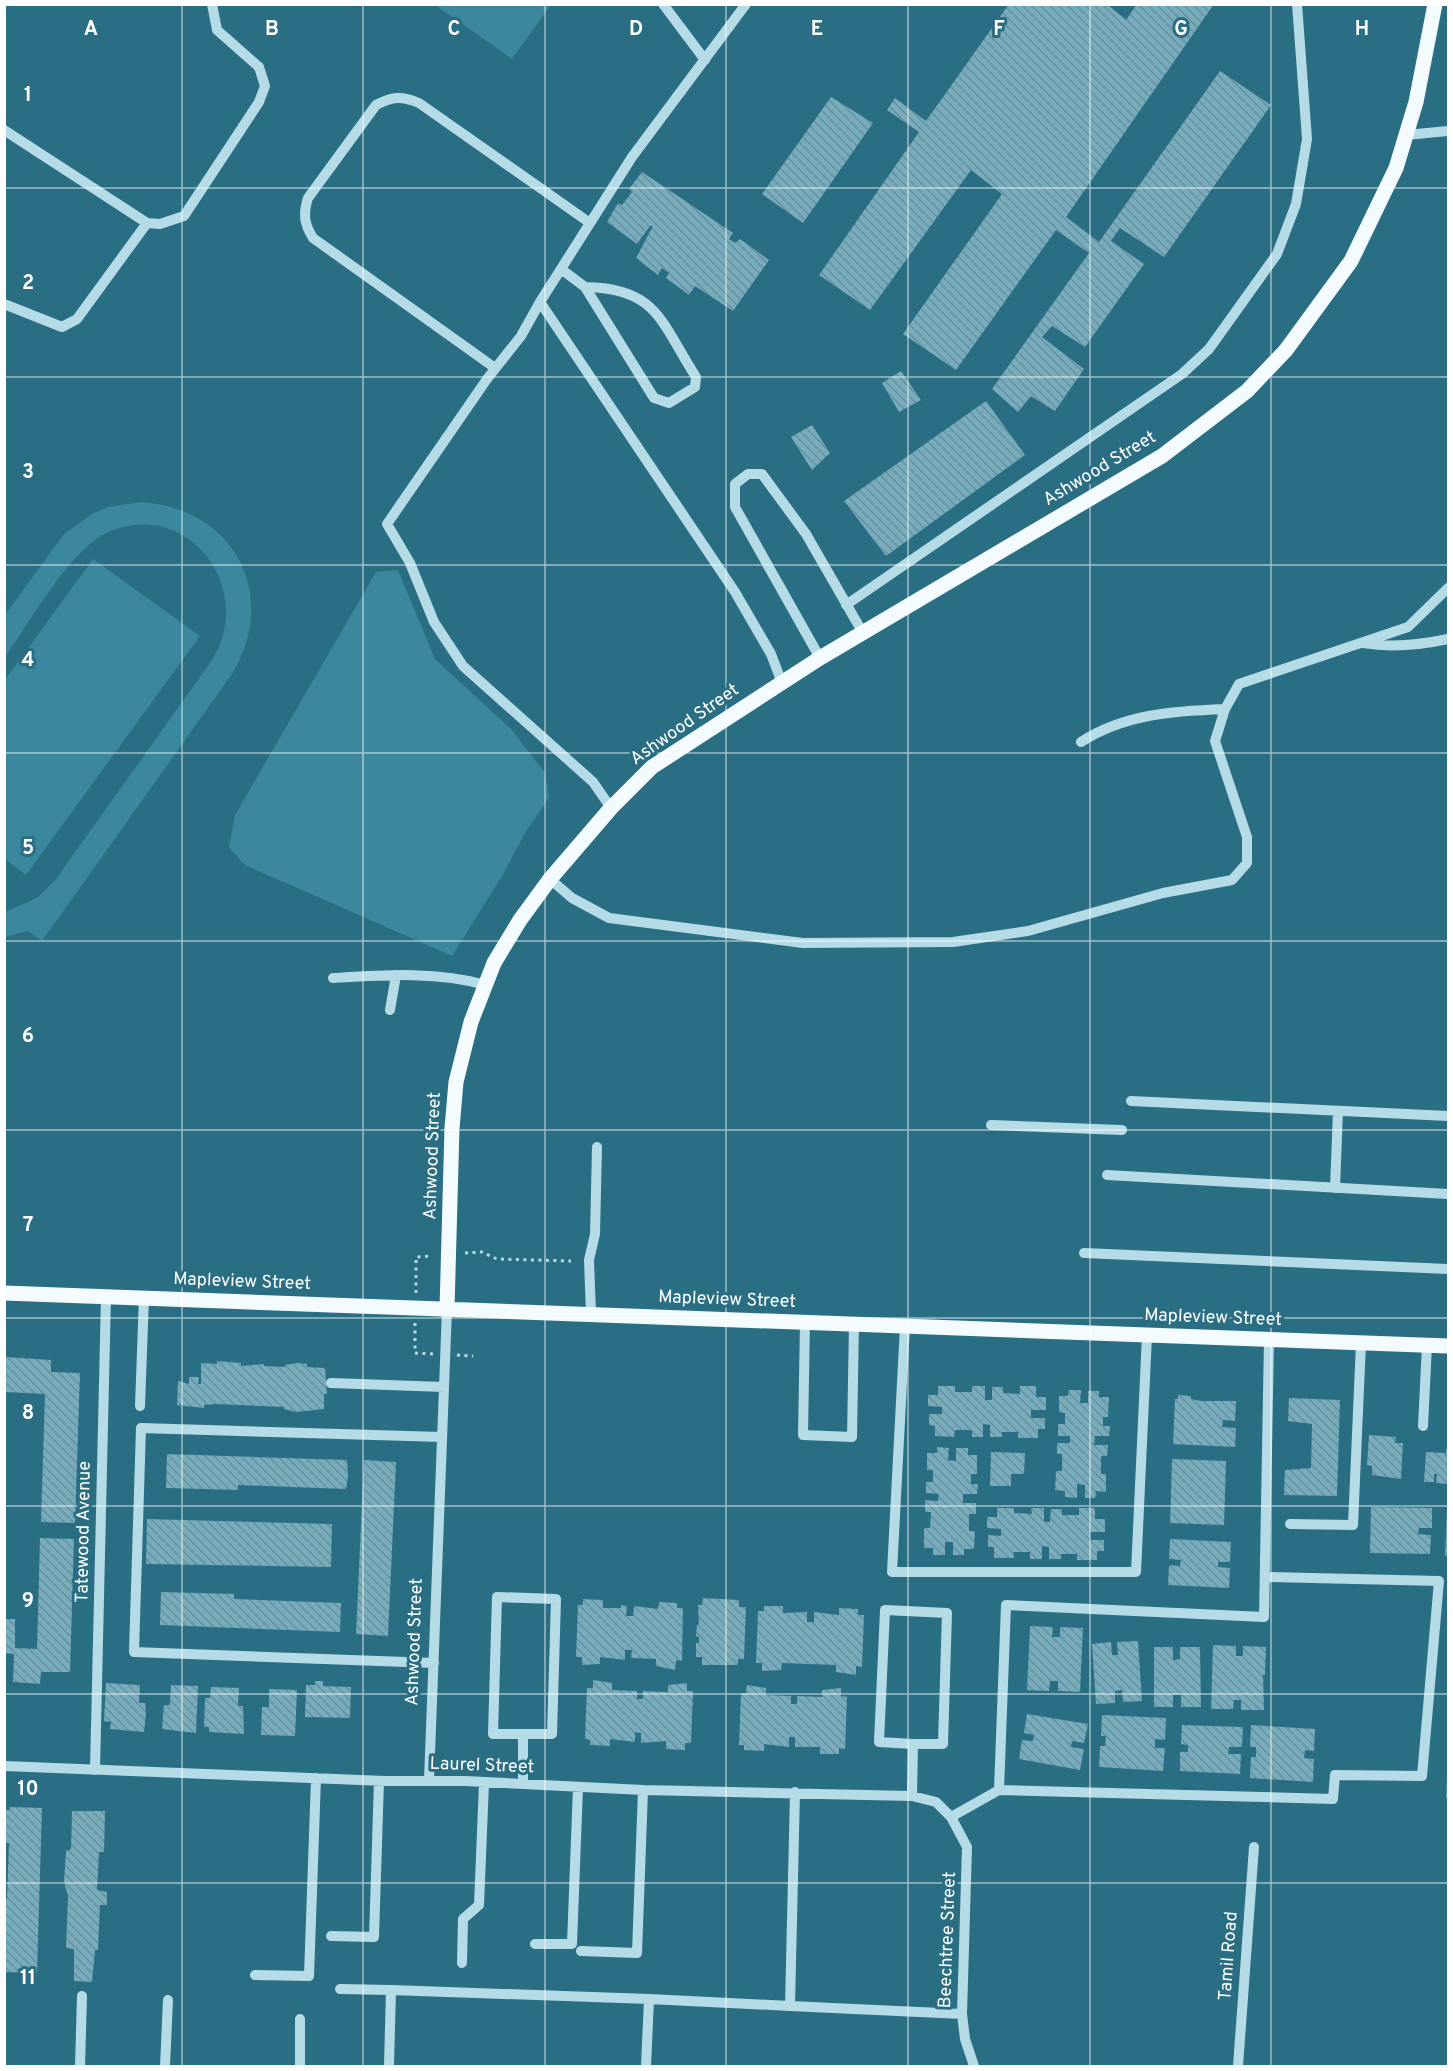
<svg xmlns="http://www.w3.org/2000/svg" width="1453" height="2071" viewBox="0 0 1453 2071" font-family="Overpass,sans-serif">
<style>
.green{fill:#3b889e}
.building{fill:url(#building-back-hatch)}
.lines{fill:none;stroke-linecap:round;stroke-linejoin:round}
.path{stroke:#b4dbe6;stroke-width:3;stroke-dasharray:3 4.5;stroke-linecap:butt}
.minor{stroke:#b4dbe6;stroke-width:10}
.major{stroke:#f4fbfe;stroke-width:15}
.grid{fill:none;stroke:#fff;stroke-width:1.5;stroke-opacity:0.55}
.labels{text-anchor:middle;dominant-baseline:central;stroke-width:6;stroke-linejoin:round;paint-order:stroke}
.street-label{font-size:18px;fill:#fff;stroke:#2a6e83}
.grid-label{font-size:20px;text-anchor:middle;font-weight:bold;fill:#fff;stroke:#2a6e83;stroke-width:6;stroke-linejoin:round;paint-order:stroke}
</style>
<defs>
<pattern id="building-back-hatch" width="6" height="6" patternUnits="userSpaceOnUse" patternTransform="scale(1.5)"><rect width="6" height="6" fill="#76acbc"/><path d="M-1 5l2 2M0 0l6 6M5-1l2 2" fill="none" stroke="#698f9a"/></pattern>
</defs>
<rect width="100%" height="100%" fill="#2a6e83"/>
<!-- green -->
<path class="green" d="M435,5H551L512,59Z
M141,502C234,508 280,594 232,674L42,941L28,931L5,937V912L37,898L56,879L212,660C259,583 180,492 101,536C67,556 29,623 5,657V615L64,534L92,514L108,507Z
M93,559L200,636L26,875L5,859V680Z
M398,570L435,659L512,730L545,773L549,798L525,833L502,876L452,956L245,865L229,847L235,815L376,572Z"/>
<!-- building -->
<path class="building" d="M1009,4H1107L1126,20L1137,4H1214L1066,217L1099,242L1220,71L1271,105L1164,257L1120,228L1111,241L1144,264L1085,347L1052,326L1042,337L1084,369L1055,411L1031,396L1018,412L992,389L1089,253L1056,230L956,370L903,334L1002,194L971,170L870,310L819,275L919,132L887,110L895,98L926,121Z
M831,97L873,123L803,223L762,194Z
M642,172L733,233L729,239L735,243L740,239L769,260L733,311L695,286L689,295L666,278L669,273L662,268L658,275L636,258L653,226H650L637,244L607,222L618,203L622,205L632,192L629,189Z
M901,371L921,400L899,412L882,383Z
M986,401L1025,455L886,556L844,501Z
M812,425L830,453L812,470L791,437Z
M4,1357L51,1360V1372L80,1373L75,1523L41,1522L45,1394L4,1392Z
M217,1361L241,1363V1366L264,1364V1366L285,1367V1365L298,1363L307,1364V1367L325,1368L327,1394H324V1409L296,1412L284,1409V1407L217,1404L204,1405V1408L177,1405L178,1381L189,1384V1377H199L198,1384H201V1363L217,1364Z
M938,1386H955V1392H972V1386H985V1400H992V1387H1003V1393L1020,1394V1386H1036V1397H1046V1410H1031V1418H1045V1429H1038V1438H1018V1432H1002V1437H990V1425L983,1424V1437H972V1430H955L954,1437L935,1436V1426L929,1425V1414H942V1407L928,1406V1395H938Z
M1069,1390H1081L1080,1403H1088V1391H1099V1397H1109L1108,1417H1103V1426H1110L1109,1436H1095L1094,1445H1108L1107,1456H1101V1474H1106V1492L1096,1491L1095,1498H1085V1485L1077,1484V1498L1065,1497V1491L1055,1490L1056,1471H1062V1454H1057V1443H1070V1436H1058V1424H1065V1413L1059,1412V1396H1068Z
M1178,1395L1191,1396V1399L1201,1401H1236L1235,1421L1223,1420L1222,1427L1236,1428L1235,1447L1173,1444L1175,1399H1178Z
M1289,1398L1340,1400L1337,1496L1284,1495L1285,1470L1311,1468L1312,1424L1288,1421Z
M1369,1435L1396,1437L1395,1443H1403L1401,1479L1372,1475V1466L1367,1465Z
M937,1447L949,1448L948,1460L956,1461V1448H968V1455H977V1474H971V1484H978L977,1494H963V1503H976V1514H969V1531H975L974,1549H964V1555H953V1542H945V1555H933V1548H924V1528H930L931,1512H925V1500L938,1501L939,1494L926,1493V1482H933V1470H927V1453H937Z
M1446,1449L1448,1450V1484L1436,1483L1437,1474H1434V1482H1424L1426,1452L1446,1453Z
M991,1452L1025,1453L1024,1474H1011V1486H990Z
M167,1454L347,1460L348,1476L346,1489L238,1485V1490L166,1488Z
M1172,1459L1226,1461L1224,1525L1170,1523Z
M364,1460L396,1462L388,1636L356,1634Z
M1371,1507L1432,1508V1528H1419L1418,1534L1431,1535L1430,1554L1370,1553Z
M1447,1507H1448V1556H1445Z
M997,1508H1014V1513L1032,1514L1031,1508H1044V1522H1050L1051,1509H1062V1515H1079V1508H1095V1519H1105V1532H1090V1540H1104V1551H1097V1560H1077V1554H1061V1559H1049V1547L1042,1546V1559H1030V1552H1013L1014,1558H994V1547H988V1535L1001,1536V1529L987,1528V1517H997Z
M147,1519L332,1524L331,1567L146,1564Z
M40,1538L74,1539L70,1672H41L40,1684L13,1682L14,1654L4,1653V1619H15V1648L37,1649Z
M1170,1539L1231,1542L1230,1562H1218V1567L1230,1568L1229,1588L1168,1585L1169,1565L1180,1566L1181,1560L1169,1559Z
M161,1592L234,1594V1599L341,1603L340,1632L160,1625Z
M703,1598L739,1600V1607H746L744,1659H738V1665H702V1657H696V1643H699V1637L696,1636L697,1624L699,1625L698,1605H702Z
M583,1599L603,1600V1608H621V1605L627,1606L626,1616H633L634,1606L658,1609L659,1602L677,1603V1608H683L682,1661L676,1660L675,1670L656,1666V1659L631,1658L632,1650H625V1660L600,1657V1664L582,1665V1657H576L578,1605H583Z
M764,1606H783V1613L807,1612V1622H814V1612L839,1615V1608L858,1609V1615H864L862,1667L856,1666V1675L836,1672V1665L782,1663L781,1670L762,1671V1663H756L758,1611H764Z
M1030,1626L1053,1627L1052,1637H1060V1627L1083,1628L1080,1692L1058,1691V1681H1050L1049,1691L1027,1690Z
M1138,1641L1142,1701L1123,1702L1122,1690L1115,1691V1703L1096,1704L1092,1644L1111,1642L1112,1655H1118L1117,1642Z
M1213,1645L1236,1646V1656H1243V1646L1266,1647L1265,1675H1263L1264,1710H1241V1700H1234L1233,1709H1211Z
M1154,1647H1173V1660L1180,1659V1647H1200L1201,1707H1181V1695H1173V1707H1154Z
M593,1680L612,1683V1690L637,1691V1699H643V1691L668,1692V1685L687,1683V1691H693L691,1743H685V1750L666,1749V1741L641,1743V1733L635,1732V1742L610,1739V1746L590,1745V1740L585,1739L587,1688H593Z
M315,1681H323V1686L351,1687L350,1718L305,1717L306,1685H315Z
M106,1683L140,1685L139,1703H145L146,1713L144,1732L110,1729L111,1722L104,1721Z
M171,1685L198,1686L196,1733L162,1729L164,1705H170Z
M747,1685L766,1688V1695L791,1696V1704H797V1696L822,1697V1690L841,1688V1696L847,1697L845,1749L839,1748V1754H820V1747H795V1737H789V1747L764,1744V1751L744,1750V1745H739L741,1693H746Z
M211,1687L239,1688L238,1706H243L244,1734L209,1732V1727H204L205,1698H210Z
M269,1689L297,1690L295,1736L261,1735L262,1707H269Z
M1027,1714L1088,1724L1084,1743L1072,1741L1071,1747L1084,1749L1080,1770L1019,1759L1022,1740L1033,1741L1034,1735L1024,1733Z
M1102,1715L1166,1718L1165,1740L1155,1739V1748H1165L1163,1771L1099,1767L1100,1746H1105L1106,1736H1101Z
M1182,1725L1243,1727L1242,1747H1229L1228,1754H1241L1240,1774L1180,1771V1752H1188V1745L1181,1744Z
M1251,1725L1315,1729L1314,1751L1305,1750L1304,1758L1314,1759L1313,1782L1250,1778L1251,1757H1256V1747H1250Z
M1447,1779H1448V1798H1446Z
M10,1807L42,1808L37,1973L4,1972V1899H7L9,1843H4V1827L9,1828L4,1826V1810H10Z
M72,1811H105L104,1852H99L97,1890L107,1892V1905H100L98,1950H95L92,1982L74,1981V1949L66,1948L68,1896L64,1882L66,1851L71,1849Z"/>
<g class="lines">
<!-- path -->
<path class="path" d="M465,1253L482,1252L497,1259L571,1261
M416,1293V1257L431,1256
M415,1323V1353L433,1354
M457,1355L473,1356"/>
<!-- minor -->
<path class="minor" d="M663,4L705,60
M4,130L147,223
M1406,135L1448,131
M561,269L585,287L654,398L669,403L695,387L696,377C661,323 658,288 585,287
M540,302L735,592L771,654L782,683
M4,304L62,327L77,319L147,223L160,224L184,216L259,102L265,86L259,67L217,30L212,4
M495,368L313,238C304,224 303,214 308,198L376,105C393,96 402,96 419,103L590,223
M846,605L1182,374L1209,349L1277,254L1296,204L1307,139L1297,4
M1363,643C1392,648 1420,645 1448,639
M820,658L735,507V484L748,474H762L806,534L863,633
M1081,742C1124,714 1174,711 1225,709
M611,808L593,782L463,666L434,622L410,563L387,524L487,379L521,336L540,302L632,157L746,4
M550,879L572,898L609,918L803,943L953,942L1028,931L1163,893L1232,880L1247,863V837L1215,741L1225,709L1239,684L1408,627L1448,588
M333,978C383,975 437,971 486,985
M390,1010L396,975
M1131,1101L1448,1116
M991,1125L1122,1130
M1107,1175L1448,1194
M1335,1188L1338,1111
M1084,1253L1448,1269
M591,1314L589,1260L595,1234L597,1147
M805,1322L803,1435L852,1437L854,1324
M905,1326L892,1572H1136L1147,1335
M331,1383L444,1387
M140,1406L144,1297
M1423,1426L1427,1345
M1290,1524L1353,1525L1361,1343
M434,1663L134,1652L141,1428L442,1437
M4,1766L385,1781H465L643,1790L912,1796L936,1802L951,1817L967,1847L962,2014L965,2039L974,2066
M95,1770L106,1296
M429,1780L447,1309
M523,1784V1734H552L556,1599L497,1597L493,1734H523
M999,1790L1333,1799L1335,1775L1422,1776L1439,1581L1265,1577
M795,1792L790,2006L962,2014
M912,1796L913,1744H943L947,1613L885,1610L879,1742L913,1744
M951,1817L999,1790L1006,1605L1264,1617L1269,1339
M331,1936L374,1937L379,1781
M535,1944H572L578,1787
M581,1951L637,1953L643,1790
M462,1963L463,1919L479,1905L484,1783
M255,1975L309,1976L316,1778
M340,1989L391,1990L389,2066
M391,1990L649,1999
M300,2019V2066
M80,2066L82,1996
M165,2066L168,2000
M646,2066L649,1999L790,2006
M1238,2066L1254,1847"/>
<!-- major -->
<path class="major" d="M4,1293L1448,1346
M447,1309L452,1128L456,1082L471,1022L494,963L520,920L550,879L611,808L652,767L820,658L1162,456L1247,391L1286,350L1351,261L1396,168L1416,102L1435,4"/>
</g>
<!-- grid -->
<path class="grid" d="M182,4V2066M363,4V2066M545,4V2066M726,4V2066M908,4V2066M1090,4V2066M1271,4V2066M4,188H1448M4,377H1448M4,565H1448M4,753H1448M4,941H1448M4,1130H1448M4,1318H1448M4,1506H1448M4,1694H1448M4,1883H1448"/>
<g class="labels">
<!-- street labels -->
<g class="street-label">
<text transform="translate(1100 469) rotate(-31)">Ashwood Street</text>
<text transform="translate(685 725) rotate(-35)">Ashwood Street</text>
<text transform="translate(433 1156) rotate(-88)">Ashwood Street</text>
<text transform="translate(242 1282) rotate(2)">Mapleview Street</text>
<text transform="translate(727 1300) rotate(2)">Mapleview Street</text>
<text transform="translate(1213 1318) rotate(2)">Mapleview Street</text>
<text transform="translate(84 1532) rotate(-89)">Tatewood Avenue</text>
<text transform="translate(415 1642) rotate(-88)">Ashwood Street</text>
<text transform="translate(482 1766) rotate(2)">Laurel Street</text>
<text transform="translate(948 1940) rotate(-88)">Beechtree Street</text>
<text transform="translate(1229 1956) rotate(-86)">Tamil Road</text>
</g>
</g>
<g class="grid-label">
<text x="91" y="35">A</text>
<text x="272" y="35">B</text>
<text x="454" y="35">C</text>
<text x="636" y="35">D</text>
<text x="817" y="35">E</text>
<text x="999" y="35">F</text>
<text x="1181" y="35">G</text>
<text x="1362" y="35">H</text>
<text x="28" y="101">1</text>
<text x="28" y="289">2</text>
<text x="28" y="478">3</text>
<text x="28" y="666">4</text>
<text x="28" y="854">5</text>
<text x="28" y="1042">6</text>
<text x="28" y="1231">7</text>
<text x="28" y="1419">8</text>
<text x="28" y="1607">9</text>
<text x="28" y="1795">10</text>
<text x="28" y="1984">11</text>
</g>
<!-- border -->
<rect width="1453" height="2071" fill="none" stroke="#ffffff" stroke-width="12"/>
</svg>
